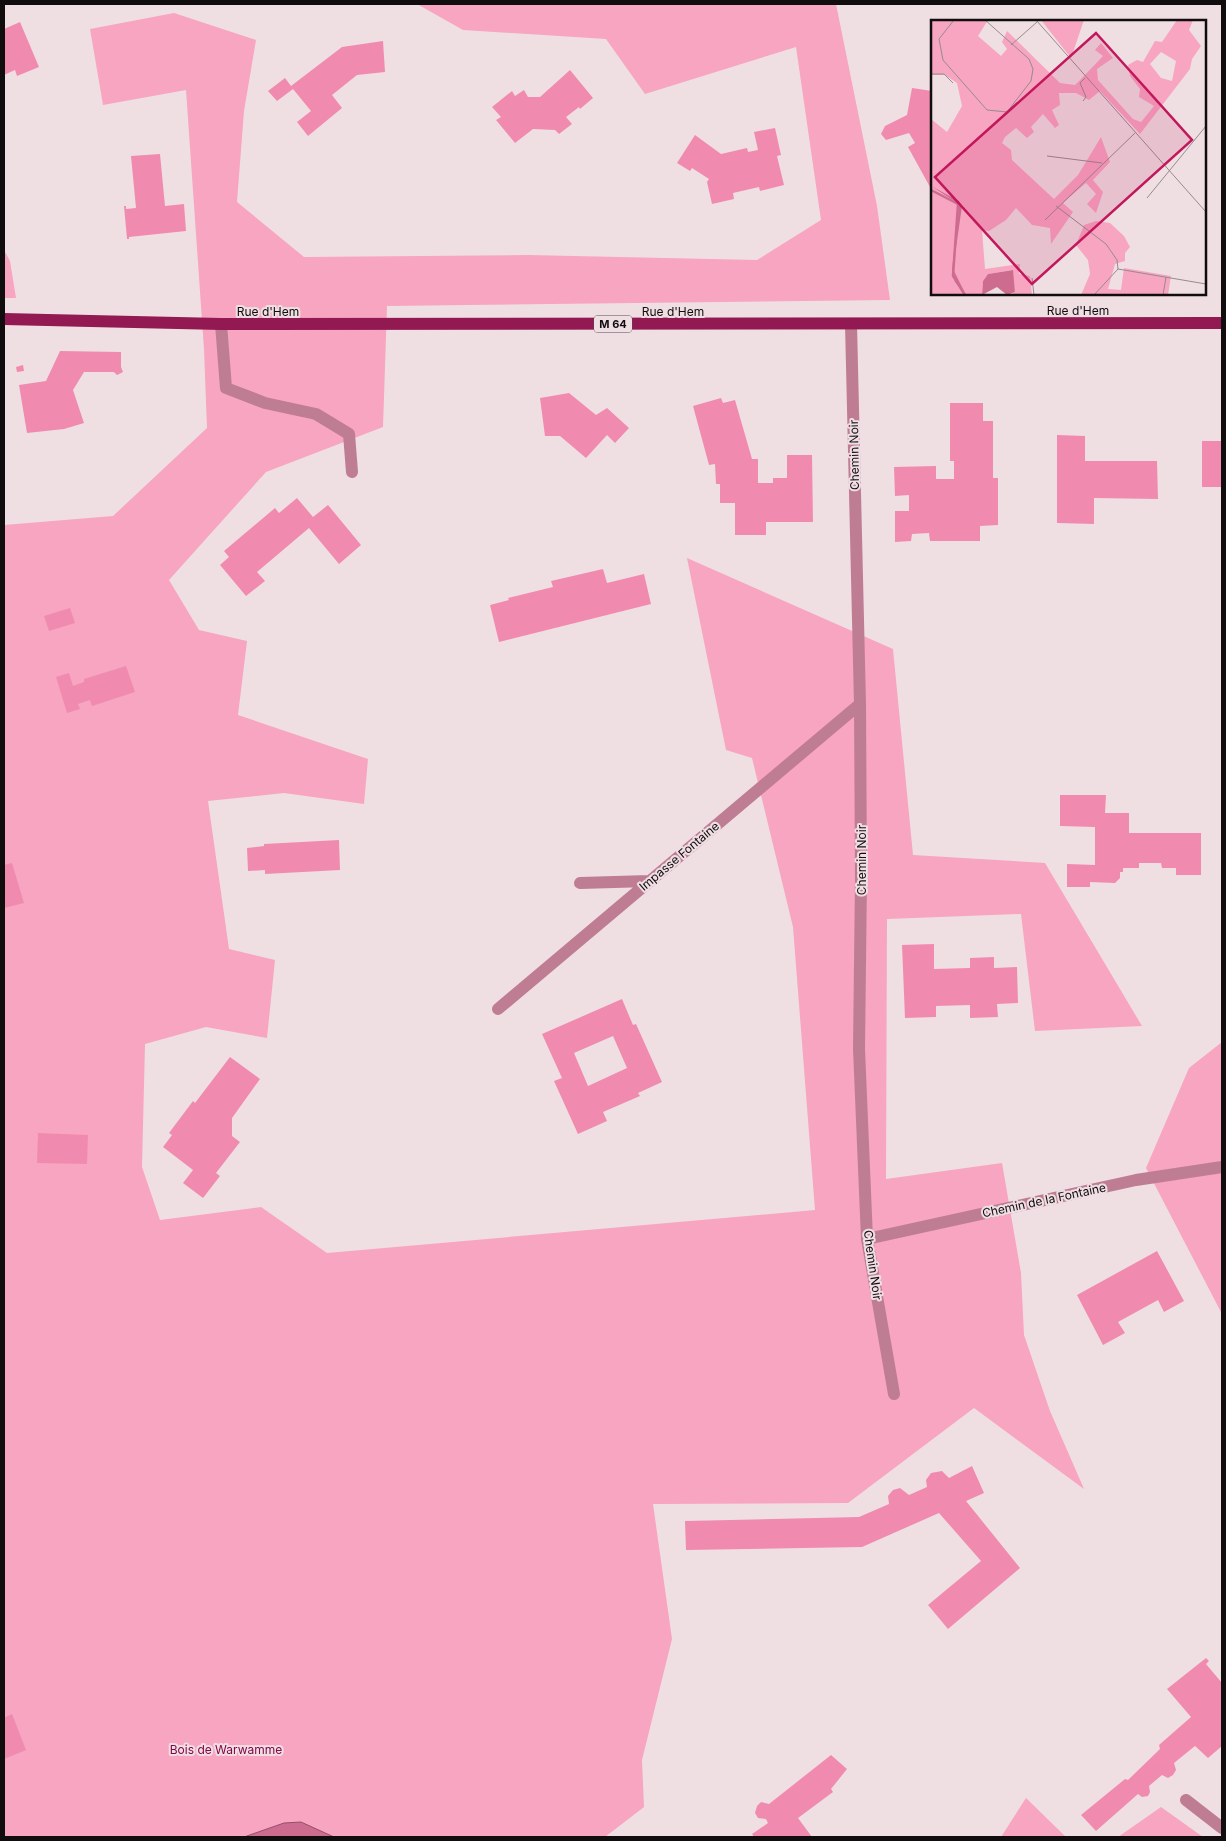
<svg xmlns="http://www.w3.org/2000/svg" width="1226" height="1841" viewBox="0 0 1226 1841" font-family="Inter,sans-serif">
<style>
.green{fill:#f7a5c1}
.water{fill:#ce6c90;stroke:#954f69}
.building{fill:#f08baf;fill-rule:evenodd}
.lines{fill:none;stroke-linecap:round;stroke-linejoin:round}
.minor{stroke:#bf7d93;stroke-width:12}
.major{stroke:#921952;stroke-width:12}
.labels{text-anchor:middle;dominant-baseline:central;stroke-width:4;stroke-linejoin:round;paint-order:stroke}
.shield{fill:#efdfe3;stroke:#544b4e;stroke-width:1}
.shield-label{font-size:11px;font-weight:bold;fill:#110c0e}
.street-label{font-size:12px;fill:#110c0e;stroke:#efdfe3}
.park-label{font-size:12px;fill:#850749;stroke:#efdfe3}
.inset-river{fill:none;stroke:#ce6c90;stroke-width:2.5}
.inset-road{fill:none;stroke:#968b8e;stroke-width:1}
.view{fill:#c2185b;fill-opacity:0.15;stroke:#c2185b;stroke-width:2.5}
.inset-edge{fill:none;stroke:#110c0e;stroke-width:2.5}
</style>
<rect width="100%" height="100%" fill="#efdfe3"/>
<!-- green -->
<path class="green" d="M417,4H836L877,206L890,300L387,306L383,427L266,472L169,580L199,630L247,641L238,715L368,759L364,804L284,793L208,801L229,949L275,960L267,1038L206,1027L145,1044L142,1167L160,1220L261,1207L327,1253L815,1210L793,927L752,758L726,750L687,558L893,649L913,855L1045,863L1142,1026L1035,1031L1021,914L887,919L886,1179L1002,1163L1021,1273L1024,1335L1050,1411L1084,1489L974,1408L848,1503L653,1504L672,1639L642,1760L644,1807L605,1837H4V525L113,516L207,428L204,349L186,90L103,105L90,29L174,13L256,40L244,111L237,202L304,257L528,255L757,260L821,220L796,47L645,94L606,39L463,30Z
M4,250L10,261L16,298H4Z
M1222,1042V1314L1146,1168L1189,1068Z
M1026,1798L1066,1837H1001Z
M1161,1807L1203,1837H1118Z"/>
<!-- water -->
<path class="water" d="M301,1822L334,1837H244L284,1823Z"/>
<!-- building -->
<path class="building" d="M20,22L39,67L17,76L15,70L4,75V29Z
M383,41L385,72L357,75L332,95L342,108L308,136L297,122L311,111L293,89L277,101L268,91L285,78L291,86L342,47Z
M570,70L593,98L580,109L579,107L566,117L572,124L559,134L555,130L533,129L515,143L496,120L501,117L492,107L512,91L515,96L524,90L528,97H540Z
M912,88L932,91V186L930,187L908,147L915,143L909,133L886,140L881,134L885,126L907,115Z
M775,128L781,155L777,156L784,185L760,191L759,187L733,193L734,199L712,204L707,182L709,179L692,168L690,171L677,163L695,135L721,154L747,148L748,152L758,150L754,132Z
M160,154L165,206L184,204L186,231L129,237V239H127L124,206H126V209L136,208L131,156Z
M60,351L121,352V367L123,372L117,375L114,372H84L73,390L84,423L64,429L27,433L19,385L46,381Z
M23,365L24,371L17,372L16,367Z
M569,393L596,415L607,408L629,428L615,443L607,435L586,458L560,436H545L540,398Z
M721,398L723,403L735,400L752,459H758V483H773V478H787V455H812L813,522H766V535H735V503H720V484H716L715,464L709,465L693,406Z
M950,403H983V421H993V478H998V525L980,526V541H930L929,533L912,534L911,541L895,542V511H909V495L895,496L894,467L936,466V479H954V461H950Z
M1057,435L1085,436V461H1157L1158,499L1094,498V524L1057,523Z
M1202,441H1222L1221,487H1202Z
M297,498L313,517L328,505L361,545L339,564L309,528L257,572L265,581L246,596L220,565L229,557L224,551L275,508L279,513Z
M603,569L607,583L644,574L651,604L499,642L490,605L509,600L508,598L553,587L551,581Z
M70,608L75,623L49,631L44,616Z
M126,666L135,692L92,706L90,700L78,704L80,709L67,713L56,677L69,673L73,686L84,682V679Z
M1060,795H1106L1105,813H1129V833H1201V875H1176V868H1162L1161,863H1139V868H1123V872H1120V878L1115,883L1090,882V887H1067V864L1095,865V827L1060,826Z
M339,840L340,870L265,874V870L248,871L247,848L264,846V844Z
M12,863L24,903L4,908V865Z
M934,944V969L970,968V958L994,957V968L1017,967L1018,1003L997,1004L998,1017L970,1018V1005L936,1006V1017L905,1018L902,945Z
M622,999L633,1025L636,1024L662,1082L638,1093L640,1096L603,1112L607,1121L578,1134L554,1081L562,1078L542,1034ZM613,1036L627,1068L588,1086L574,1053Z
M230,1057L260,1079L232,1118V1136L240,1142L216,1173L220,1176L203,1198L183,1183L193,1170L163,1147L172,1135L169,1133L193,1101L195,1103Z
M38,1133L88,1135L87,1164L37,1163Z
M1157,1251L1184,1301L1164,1312L1158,1300L1118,1322L1125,1333L1103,1345L1077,1295Z
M972,1466L984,1493L966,1501L1020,1568L948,1629L928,1605L981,1561L939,1513L862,1547L686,1550L685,1521L859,1517L889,1504L888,1496L893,1490L900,1488L909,1495L927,1487L926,1480L931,1473L942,1471L949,1478Z
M1206,1658L1209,1661L1206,1664L1222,1683V1746L1208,1758L1195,1746L1174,1763L1176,1770L1173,1775L1168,1778L1162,1775L1149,1786L1150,1792L1148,1796L1142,1797L1138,1794L1096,1831L1081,1815L1125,1779L1128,1780L1160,1749L1159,1745L1191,1717L1167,1689Z
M12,1714L26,1750L4,1759V1718Z
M831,1755L847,1769L831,1789L833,1792L798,1818L812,1837H754L752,1834L768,1823L766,1819L758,1818L755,1813L757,1806L761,1802L769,1804Z"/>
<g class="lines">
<!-- minor -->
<path class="minor" d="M221,324L226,388L265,403L316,414L349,434L352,472
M851,324L860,704L861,878L859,1049L867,1239L894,1394
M580,883L649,881
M498,1009L860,704
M867,1239L1136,1180L1222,1167
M1186,1800L1222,1828"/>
<!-- major -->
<path class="major" d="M4,319L221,324L1222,323"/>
</g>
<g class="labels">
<!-- shield labels -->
<rect class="shield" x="594" y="315.5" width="38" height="17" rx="4"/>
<g class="shield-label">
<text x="613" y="324">M 64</text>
</g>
<!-- street labels -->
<g class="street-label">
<text x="1078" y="310">Rue d'Hem</text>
<text x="268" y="311">Rue d'Hem</text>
<text x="673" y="311">Rue d'Hem</text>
<text transform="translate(854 455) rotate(-91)">Chemin Noir</text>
<text transform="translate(679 856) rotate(-40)">Impasse Fontaine</text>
<text transform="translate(861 860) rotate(-90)">Chemin Noir</text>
<text transform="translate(1044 1200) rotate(-12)">Chemin de la Fontaine</text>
<text transform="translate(873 1265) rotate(82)">Chemin Noir</text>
</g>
<!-- park labels -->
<g class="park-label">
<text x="226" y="1749">Bois de Warwamme</text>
</g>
</g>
<!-- overview -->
<g transform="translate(931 20)">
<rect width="275" height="275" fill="#efdfe3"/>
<path d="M0,0H57L47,16L70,36L76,29L71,22L76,11L129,63L144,65L151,58L172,36L164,30L170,23L182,38L166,49L167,60L202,99L210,102L223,86L208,77L209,69L199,56L197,45L206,40L212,42L224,21L231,22L246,0H262L258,10L270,26L261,39L259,49L209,114L169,71L158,80L145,73H128L129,85L121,90L128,105L124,108L112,94L100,107L103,112L96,118L85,108L74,117L71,123L80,130L81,140L123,179L147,155L170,117L179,142L162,160L172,172L165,193L156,184L165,174L155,163L132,183L142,192L120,224L119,208L101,205L85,188L75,200L58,211L51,210L54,249L89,244L88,254L99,256L101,275H79L84,272L81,250L57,254L52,261L51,275H0V99L16,112L31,86L26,63L14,55H0ZM230,32L245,41L241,61L230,58L219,44ZM110,0H153L140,38ZM165,201L179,203L193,216L199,227L194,233V241L184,244L177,269L190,270L193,248L240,256L237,275H150L159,254L157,240L145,225L153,205Z" fill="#f7a5c1" fill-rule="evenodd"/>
<path d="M0,166L28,181L31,186L22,249L35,275L24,262L21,250L28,184ZM82,250L84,272L76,275L66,267L51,275L52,261L57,254Z" fill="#ce6c90"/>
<path class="inset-river" d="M0,170L27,184L22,256L34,275"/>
<path class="inset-road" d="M23,0L8,19L12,40L56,90L76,92L100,61L102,49L98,39L54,0M105,0L275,192M80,25L106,2M0,54H13L22,63M152,81L155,77L149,63L154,58M116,136L171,143M216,178L275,106M125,186L175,224L186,240L187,249M114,200L204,113M187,249L275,264M101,258L103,275M163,275L187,249M232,275L235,257"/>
<path class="view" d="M165,13L261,120L101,264L4,157Z"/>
<rect width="275" height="275" class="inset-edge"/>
</g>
<!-- border -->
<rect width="1226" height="1841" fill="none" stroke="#110c0e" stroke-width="10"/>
</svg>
